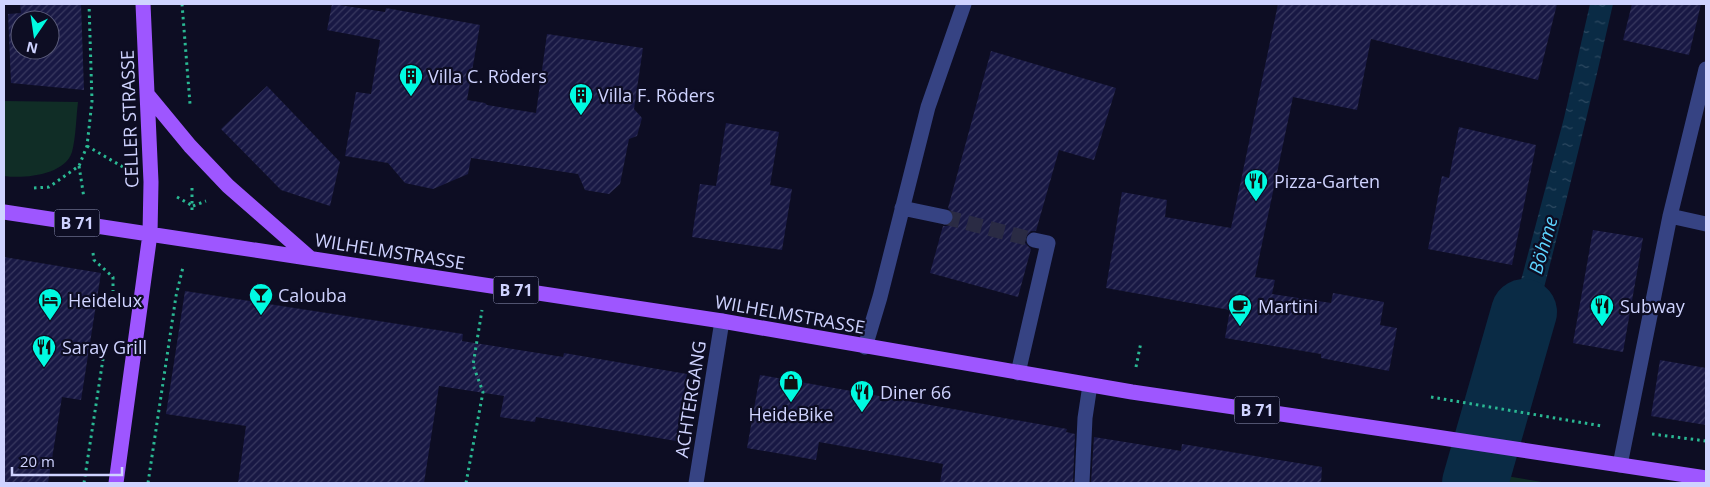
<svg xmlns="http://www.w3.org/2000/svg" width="1710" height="487" viewBox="0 0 1710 487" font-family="'Open Sans',sans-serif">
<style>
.green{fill:#102d26}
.water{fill:url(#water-ripples)}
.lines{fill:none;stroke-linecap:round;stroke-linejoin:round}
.river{stroke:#0a2b45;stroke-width:66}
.building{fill:url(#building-hatch);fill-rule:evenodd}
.minor-tunnel{stroke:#2a2b44;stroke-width:15;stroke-dasharray:15 8;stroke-linecap:butt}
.path{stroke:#2ab893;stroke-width:3;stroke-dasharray:2.5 4;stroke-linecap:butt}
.minor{stroke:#364383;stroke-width:15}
.major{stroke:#9e56ff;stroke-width:15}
.labels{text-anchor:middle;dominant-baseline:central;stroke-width:4.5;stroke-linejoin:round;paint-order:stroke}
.shield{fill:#0d0d23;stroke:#9598bd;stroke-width:1}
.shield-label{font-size:16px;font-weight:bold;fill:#cfd3ff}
.poi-label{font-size:18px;fill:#cfd3ff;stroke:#0d0d23;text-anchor:start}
.street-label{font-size:18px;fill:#cfd3ff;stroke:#0d0d23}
.water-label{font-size:19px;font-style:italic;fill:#5dd4ff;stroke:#0d0d23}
</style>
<defs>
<pattern id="water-ripples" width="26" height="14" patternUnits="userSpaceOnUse" patternTransform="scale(1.25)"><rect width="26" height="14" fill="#0a2b45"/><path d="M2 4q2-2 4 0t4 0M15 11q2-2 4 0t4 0" fill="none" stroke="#2d4961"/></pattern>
<pattern id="building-hatch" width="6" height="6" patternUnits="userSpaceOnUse" patternTransform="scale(1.25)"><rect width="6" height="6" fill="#181844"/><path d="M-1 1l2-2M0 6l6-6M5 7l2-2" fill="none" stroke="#393960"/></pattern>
</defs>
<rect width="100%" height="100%" fill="#0d0d23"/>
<!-- green -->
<path class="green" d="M4,101L78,102C76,118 76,137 72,152C65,175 24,179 4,176Z
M1452,467L1548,483H1448Z"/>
<!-- water -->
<path class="water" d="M1590,4H1613C1583,137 1549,270 1514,403L1488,398L1523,273L1564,118Z"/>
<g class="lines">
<!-- river -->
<path class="river" d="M1475,483L1524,312"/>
</g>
<!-- building -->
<path class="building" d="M20,4H81L84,90L11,83L8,14L21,13ZM20,20H50V50H20Z
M332,4L385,12L386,8L480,25L467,100L485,103L487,105L536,113L547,34L643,48L634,109L642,118L637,136L629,139L620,184L609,194L585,190L578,174L471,158L468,174L433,189L405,183L388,163L345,156L356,92L371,94L380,40L327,30Z
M1278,4H1557L1538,80L1371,39L1357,110L1293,97L1255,277L1275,280L1272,294L1331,303L1333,293L1384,302L1380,325L1397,328L1389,371L1321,358V354L1225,338L1230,310L1106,288L1122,192L1167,200L1165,217L1231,228Z
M1632,4H1701L1689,55L1623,40Z
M991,51L1116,88L1094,160L1059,150L1036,231H1031L1025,238V243L1031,249L1018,297L930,273L943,226H948L954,219V214L948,208Z
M267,86L340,162L330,206L281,190L221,129Z
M726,123L779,132L770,185L792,189L782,250L692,237L700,184L716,186Z
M1459,127L1536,145L1512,265L1428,249L1442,176L1449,178Z
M1593,230L1643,238L1623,352L1573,343Z
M4,257L101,273L81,400L62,397L48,483H4Z
M185,291L463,334L462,341L563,357L564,353L687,374L676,441L536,417L535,422L500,417L504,396L439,386L424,483H238L246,426L166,414Z
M1660,360L1706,368V425L1651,416Z
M760,375L1067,429L1066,432L1075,434L1073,483H940L943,464L819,442L816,460L747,448Z
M1094,437L1181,451L1182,444L1322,467L1321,483H1091Z"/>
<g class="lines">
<!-- minor-tunnel -->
<path class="minor-tunnel" d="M945,217L1034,240"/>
<!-- path -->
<path class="path" d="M182,4L190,104
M87,146L123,167
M79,166L84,198
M34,188L49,187L79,166L87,146L92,101L89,4
M192,188V214
M177,197L193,206
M193,206L206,201
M93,253L94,260L113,277V291
M1136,367L1141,342
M1431,397L1602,426
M1652,434L1706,441
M84,483L103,359
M148,483L176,296L183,267
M466,483L483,392L473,365L482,310"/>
<!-- minor -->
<path class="minor" d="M902,208L945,217
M1670,216L1706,224
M865,347L880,297L928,107L964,4
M1018,373L1048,243L1034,240
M1620,465L1670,216L1706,69
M696,483L722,321
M1082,483L1085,418L1090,385"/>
<!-- major -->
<path class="major" d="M147,94L190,146L228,186L310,258
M4,212L722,321L1132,392L1423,435L1706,478
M116,483L150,234L151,182L143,4"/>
</g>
<!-- icons -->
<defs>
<g id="building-pin" transform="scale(1.25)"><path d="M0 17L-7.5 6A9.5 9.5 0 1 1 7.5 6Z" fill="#00fae1" stroke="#0d0d23"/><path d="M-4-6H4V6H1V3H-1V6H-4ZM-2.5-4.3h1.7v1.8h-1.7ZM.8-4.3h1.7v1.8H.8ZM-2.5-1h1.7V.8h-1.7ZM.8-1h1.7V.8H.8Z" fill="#111"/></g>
<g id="restaurant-pin" transform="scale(1.25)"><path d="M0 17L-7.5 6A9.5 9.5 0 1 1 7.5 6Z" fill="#00fae1" stroke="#0d0d23"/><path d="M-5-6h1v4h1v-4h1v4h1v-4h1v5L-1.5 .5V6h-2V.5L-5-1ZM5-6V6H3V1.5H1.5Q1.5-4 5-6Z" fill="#111"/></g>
<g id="bar-pin" transform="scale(1.25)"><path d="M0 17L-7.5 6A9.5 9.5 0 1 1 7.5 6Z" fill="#00fae1" stroke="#0d0d23"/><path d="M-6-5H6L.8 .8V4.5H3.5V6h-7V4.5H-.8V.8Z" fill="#111"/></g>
<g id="hotel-pin" transform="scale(1.25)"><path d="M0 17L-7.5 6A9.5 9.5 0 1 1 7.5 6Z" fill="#00fae1" stroke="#0d0d23"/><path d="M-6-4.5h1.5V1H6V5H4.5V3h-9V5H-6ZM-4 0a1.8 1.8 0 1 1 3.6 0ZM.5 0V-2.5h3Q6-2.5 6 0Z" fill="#111"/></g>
<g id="cafe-pin" transform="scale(1.25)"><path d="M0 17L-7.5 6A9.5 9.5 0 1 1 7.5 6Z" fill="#00fae1" stroke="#0d0d23"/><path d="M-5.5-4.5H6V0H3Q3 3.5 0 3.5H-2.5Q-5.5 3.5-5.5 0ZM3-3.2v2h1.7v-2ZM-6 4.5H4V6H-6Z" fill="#111"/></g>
<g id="shop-pin" transform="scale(1.25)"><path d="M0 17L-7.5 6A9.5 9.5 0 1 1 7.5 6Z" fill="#00fae1" stroke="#0d0d23"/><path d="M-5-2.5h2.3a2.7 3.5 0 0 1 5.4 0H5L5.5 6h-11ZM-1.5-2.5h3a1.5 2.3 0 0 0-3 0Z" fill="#111"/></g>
</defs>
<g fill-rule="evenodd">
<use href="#building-pin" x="411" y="76"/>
<use href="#building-pin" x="581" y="95"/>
<use href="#restaurant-pin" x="1256" y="181"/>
<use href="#bar-pin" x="261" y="295"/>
<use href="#hotel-pin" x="50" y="300"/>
<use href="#cafe-pin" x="1240" y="306"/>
<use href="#restaurant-pin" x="1602" y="306"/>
<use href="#restaurant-pin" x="44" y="347"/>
<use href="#shop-pin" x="791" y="382"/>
<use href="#restaurant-pin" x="862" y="392"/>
</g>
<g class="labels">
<!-- shield labels -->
<g class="shield">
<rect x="54.5" y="209.5" width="45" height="27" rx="4"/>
<rect x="493.5" y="276.5" width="45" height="27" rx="4"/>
<rect x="1234.5" y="396.5" width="45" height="27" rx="4"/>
</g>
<g class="shield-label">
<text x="77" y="223">B 71</text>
<text x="516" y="290">B 71</text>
<text x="1257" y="410">B 71</text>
</g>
<!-- poi labels -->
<g class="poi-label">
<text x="428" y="76">Villa C. Röders</text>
<text x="598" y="95">Villa F. Röders</text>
<text x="1274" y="181">Pizza-Garten</text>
<text x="278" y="295">Calouba</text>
<text x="68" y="300">Heidelux</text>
<text x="1258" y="306">Martini</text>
<text x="1620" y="306">Subway</text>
<text x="62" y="347">Saray Grill</text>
<text x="880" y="392">Diner 66</text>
<text x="791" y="414" text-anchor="middle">HeideBike</text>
</g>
<!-- street labels -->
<g class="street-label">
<text transform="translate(129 119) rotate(-92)">CELLER STRASSE</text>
<text transform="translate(390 251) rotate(9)">WILHELMSTRASSE</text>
<text transform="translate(790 314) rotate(10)">WILHELMSTRASSE</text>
<text transform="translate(690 399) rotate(-81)">ACHTERGANG</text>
</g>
<!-- water labels -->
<g class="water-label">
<text transform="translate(1543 245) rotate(-74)">Böhme</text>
</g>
</g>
<!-- border -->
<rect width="1710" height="487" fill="none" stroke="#cfd3ff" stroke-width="10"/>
<!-- north arrow -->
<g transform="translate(35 35) rotate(193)"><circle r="24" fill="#0d0d23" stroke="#5b5c7b"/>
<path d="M0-4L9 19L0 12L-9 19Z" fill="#00fae1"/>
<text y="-8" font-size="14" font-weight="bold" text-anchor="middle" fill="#cfd3ff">N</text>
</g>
<!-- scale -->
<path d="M12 467v8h110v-8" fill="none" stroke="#cfd3ff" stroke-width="2.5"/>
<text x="20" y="467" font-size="15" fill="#cfd3ff" stroke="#0d0d23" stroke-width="4" paint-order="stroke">20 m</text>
</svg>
